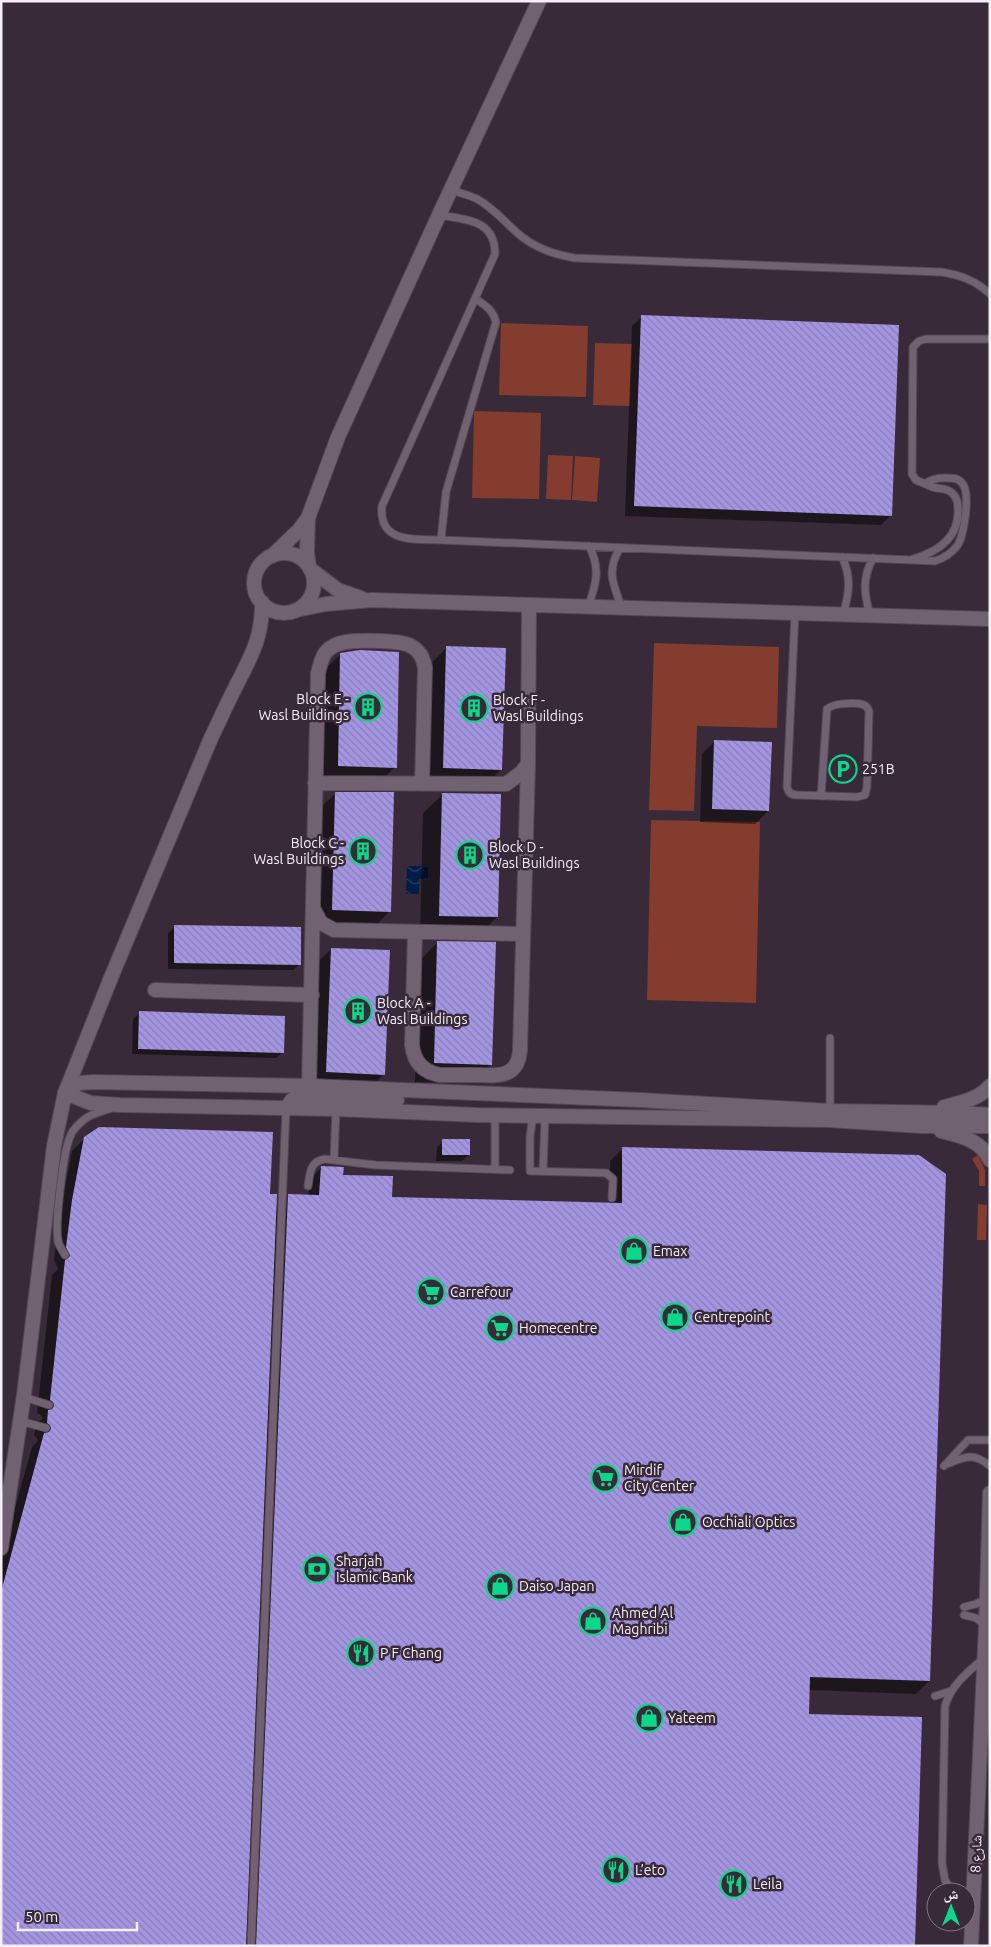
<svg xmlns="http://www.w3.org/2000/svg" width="991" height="1947" viewBox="0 0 991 1947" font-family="Ubuntu,'Noto Naskh Arabic',sans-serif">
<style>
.green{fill:#843c2f}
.water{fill:url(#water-waves)}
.shadow{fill:#0007}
.building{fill:url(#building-back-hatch)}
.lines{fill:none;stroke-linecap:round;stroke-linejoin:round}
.service-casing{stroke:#534854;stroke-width:9}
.minor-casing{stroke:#534854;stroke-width:16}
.tertiary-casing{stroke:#534854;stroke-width:16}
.service{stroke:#716272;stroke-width:7}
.minor{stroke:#716272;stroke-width:14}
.tertiary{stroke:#716272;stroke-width:14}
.labels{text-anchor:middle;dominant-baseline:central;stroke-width:5;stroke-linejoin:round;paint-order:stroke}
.poi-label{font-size:14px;fill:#f6eef7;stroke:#382a38;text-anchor:start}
.street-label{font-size:14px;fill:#f6eef7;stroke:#382a38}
</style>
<defs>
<pattern id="water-waves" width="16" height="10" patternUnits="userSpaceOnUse" patternTransform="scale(1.25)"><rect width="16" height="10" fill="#011d48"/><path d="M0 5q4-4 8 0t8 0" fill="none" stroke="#273e63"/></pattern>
<pattern id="building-back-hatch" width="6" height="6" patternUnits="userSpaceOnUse" patternTransform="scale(1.25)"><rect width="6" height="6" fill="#a395e1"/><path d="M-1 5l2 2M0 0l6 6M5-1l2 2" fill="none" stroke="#887eb4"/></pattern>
</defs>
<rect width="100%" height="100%" fill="#382a38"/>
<!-- green -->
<path class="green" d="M501,323L588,326L586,397L499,395Z
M595,343L632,344L630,406L593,405Z
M474,411L541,413L539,499L472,498Z
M548,455L573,456L571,500L546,499Z
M575,456L600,458L597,502L572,500Z
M654,643L779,647L777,728L697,726L694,811L649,810Z
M651,820L760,822L756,1003L647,1000Z
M978,1155L985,1170V1186H979V1171L972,1159Z
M978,1204L987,1205L986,1240H977Z"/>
<!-- water -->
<path class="water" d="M407,866H428V879H419V894H406Z"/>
<!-- shadow -->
<path class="shadow" d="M642,317L891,515L881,525L625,516L632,326Z
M447,647L501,769L482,789L424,787L428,667Z
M341,654L395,767L376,786L319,785L321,673Z
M715,741L768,811L755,824L700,822L702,754Z
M336,793L390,911L370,931L313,929L316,812Z
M443,794L497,917L478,936L420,934L423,813Z
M175,927L300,964L293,970L168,969V933Z
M438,942L491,1064L472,1083L415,1082L419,961Z
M331,949L384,1074L365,1093L308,1091L312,968Z
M140,1013L283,1052L276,1058L132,1054L133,1019Z
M85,1138L269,1195L275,1209L288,1196H308L309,1180L322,1167L391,1199L610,1204V1161L623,1148L929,1681L916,1694L809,1690L808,1715L914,1946H1V1558L32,1447L38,1441L37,1438L34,1436L36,1424L42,1419L41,1415L37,1413L52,1275L58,1269L54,1260L60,1214L72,1151Z
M443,1141L469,1155L462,1161H436L437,1147Z"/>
<!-- building -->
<path class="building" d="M641,315L899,325L892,516L634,506Z
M446,646L506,648L502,770L443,768Z
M360,650L399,652L397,768L338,766L340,653Z
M714,740L772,742L769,811L712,809Z
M335,792H394L391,912L332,910Z
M442,793L501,794L498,917L439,916Z
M174,925L301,927V965L174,963Z
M437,941L496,942L492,1065L434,1063Z
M331,948L390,950L385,1075L326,1072Z
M139,1011L285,1016L284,1053L138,1049Z
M99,1127L273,1132L270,1194H277L246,1946H1V1592L44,1433L49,1432L51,1429L50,1425L47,1423L48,1410L52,1409L54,1406L53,1402L50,1400L65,1260L70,1256L66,1247L72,1200L84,1137Z
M442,1139H470V1155H442Z
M622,1147L919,1155L946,1174L930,1681L810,1677L809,1714L922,1717L915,1946H256L288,1194L319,1195L321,1166L344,1167L343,1175L393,1176L392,1197L622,1203Z"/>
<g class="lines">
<!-- service casing -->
<g class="service-casing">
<path id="service" d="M451,190C460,193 469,195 477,199C496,209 508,227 525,239C540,250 557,255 575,258L941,272C960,275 975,280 990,294
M439,215C466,220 495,219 495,254L382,506C378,544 416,539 441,540L935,561C944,558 951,554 957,546C964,536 971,492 962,483C957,477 950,478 944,478C936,478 932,479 926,483
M441,540L446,492L496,322C493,310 486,306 476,299
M620,548C606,571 613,584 622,608
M842,557C852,578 849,594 843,615
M913,559C937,552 958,539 958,512C958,505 958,498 952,493C946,487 938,490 930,486C925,484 921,482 916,480L912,474L913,347L919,341L926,339H990
M588,607C596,585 601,568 589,546
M795,613L787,787C788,792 791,795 797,795L857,797L865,795L867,787L869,711C868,708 867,706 864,705C856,702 833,703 827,709L821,796
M870,615C864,594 862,578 873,558
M830,1113V1038
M495,1115V1169
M533,1115L530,1137V1171L606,1173L613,1179L612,1198
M334,1159L336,1109
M543,1171L545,1116
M308,1186C310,1173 310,1161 325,1159L375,1165L510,1170
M65,1255C63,1251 59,1246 58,1241C55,1224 63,1144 73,1131C85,1115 94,1114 112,1108
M24,1395L27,1398L49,1405
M21,1420L24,1422L46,1428
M947,1464C965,1457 973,1452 990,1466
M944,1466L968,1440H990
M964,1607L976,1604L987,1598
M964,1615L976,1618L985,1625
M935,1696L951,1691
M952,1892L945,1880L942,1863L945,1706C951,1685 968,1672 984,1658
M251,1946L286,1109"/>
</g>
<!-- minor casing -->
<g class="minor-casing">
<path id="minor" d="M254 583a30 30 0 1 1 60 0a30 30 0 1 1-60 0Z
M272,556L299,530L308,518
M309,567L307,552L308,518L338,437L439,215L539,1
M310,569L338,590L361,598
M296,610L326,604L372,600L990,619
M315,783L506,784L521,773L528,764
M314,910L321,923L334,930L523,934
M415,932L412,1045C414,1062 423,1072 440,1075C452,1075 464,1075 476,1075C498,1076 518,1078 520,1050L528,764L529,605
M155,990L312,995
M309,1086L318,673C320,666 321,658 326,652C331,646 339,643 346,642C358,640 402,640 411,646C420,651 423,658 425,667L422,784
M1,1548L24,1395L54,1146L65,1093L110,980L211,738C218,724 224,710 231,696C247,663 263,641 262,602"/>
</g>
<!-- tertiary casing -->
<g class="tertiary-casing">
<path id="tertiary" d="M67,1088L80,1083L93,1082L309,1086L640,1100L830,1111L958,1113L990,1115
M65,1093L91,1103L120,1105L336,1109L477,1115L829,1120L921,1126H990
M944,1107C960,1103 979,1099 990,1086
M286,1109L292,1100L302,1097L397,1100
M941,1131C961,1136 981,1140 990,1160
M971,1946L986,1626L990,1493"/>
</g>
<!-- service -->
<use href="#service" class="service"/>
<!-- minor -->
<use href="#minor" class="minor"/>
<!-- tertiary -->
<use href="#tertiary" class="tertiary"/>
</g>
<!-- icons -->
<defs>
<g id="building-ring" transform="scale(1.4375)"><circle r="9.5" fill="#382a38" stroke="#0bd98a" stroke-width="1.5"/><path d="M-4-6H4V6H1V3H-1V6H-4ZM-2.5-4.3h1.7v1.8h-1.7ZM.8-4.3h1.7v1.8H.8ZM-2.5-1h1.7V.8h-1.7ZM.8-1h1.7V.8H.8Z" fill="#0bd98a"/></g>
<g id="parking-ring" transform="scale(1.4375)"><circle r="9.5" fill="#382a38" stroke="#0bd98a" stroke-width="1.5"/><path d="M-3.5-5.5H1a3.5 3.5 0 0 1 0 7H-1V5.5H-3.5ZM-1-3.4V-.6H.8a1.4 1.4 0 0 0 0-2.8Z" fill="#0bd98a"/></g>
<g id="shop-ring" transform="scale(1.4375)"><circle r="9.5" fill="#382a38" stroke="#0bd98a" stroke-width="1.5"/><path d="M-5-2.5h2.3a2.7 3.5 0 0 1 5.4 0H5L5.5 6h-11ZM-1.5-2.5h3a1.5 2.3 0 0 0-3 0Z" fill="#0bd98a"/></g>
<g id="supermarket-ring" transform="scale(1.4375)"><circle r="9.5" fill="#382a38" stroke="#0bd98a" stroke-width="1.5"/><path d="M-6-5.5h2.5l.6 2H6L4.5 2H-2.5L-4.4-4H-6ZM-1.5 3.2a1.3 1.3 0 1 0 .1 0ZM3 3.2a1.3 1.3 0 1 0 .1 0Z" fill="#0bd98a"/></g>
<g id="bank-ring" transform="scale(1.4375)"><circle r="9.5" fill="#382a38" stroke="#0bd98a" stroke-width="1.5"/><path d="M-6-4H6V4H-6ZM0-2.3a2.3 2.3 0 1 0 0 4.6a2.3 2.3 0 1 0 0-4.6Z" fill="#0bd98a"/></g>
<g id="restaurant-ring" transform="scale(1.4375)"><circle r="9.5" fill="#382a38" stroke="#0bd98a" stroke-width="1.5"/><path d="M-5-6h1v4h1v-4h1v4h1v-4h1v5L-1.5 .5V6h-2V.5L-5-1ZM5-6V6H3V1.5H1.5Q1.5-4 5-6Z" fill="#0bd98a"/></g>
</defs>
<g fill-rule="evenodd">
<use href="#building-ring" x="368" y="707"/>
<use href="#building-ring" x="474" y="708"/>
<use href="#parking-ring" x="843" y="769"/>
<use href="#building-ring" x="363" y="851"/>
<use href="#building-ring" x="470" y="855"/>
<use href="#building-ring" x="358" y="1011"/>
<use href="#shop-ring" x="634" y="1251"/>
<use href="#supermarket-ring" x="431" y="1292"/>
<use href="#shop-ring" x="675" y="1317"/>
<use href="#supermarket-ring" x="500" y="1328"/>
<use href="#supermarket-ring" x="605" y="1478"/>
<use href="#shop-ring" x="683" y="1522"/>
<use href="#bank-ring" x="317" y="1569"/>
<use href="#shop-ring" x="500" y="1586"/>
<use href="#shop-ring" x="593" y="1621"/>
<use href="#restaurant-ring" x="361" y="1653"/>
<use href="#shop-ring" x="649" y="1718"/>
<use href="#restaurant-ring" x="616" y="1870"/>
<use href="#restaurant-ring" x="734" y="1884"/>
</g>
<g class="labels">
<!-- poi labels -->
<g class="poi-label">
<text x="349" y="699" text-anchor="end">Block E -<tspan x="349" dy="16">Wasl Buildings</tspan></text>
<text x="493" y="700">Block F -<tspan x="493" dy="16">Wasl Buildings</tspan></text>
<text x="862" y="769">251B</text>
<text x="344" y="843" text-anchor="end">Block C -<tspan x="344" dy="16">Wasl Buildings</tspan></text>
<text x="489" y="847">Block D -<tspan x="489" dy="16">Wasl Buildings</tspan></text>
<text x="377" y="1003">Block A -<tspan x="377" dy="16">Wasl Buildings</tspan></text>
<text x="653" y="1251">Emax</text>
<text x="450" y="1292">Carrefour</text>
<text x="694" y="1317">Centrepoint</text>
<text x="519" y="1328">Homecentre</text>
<text x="624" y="1470">Mirdif<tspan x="624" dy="16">City Center</tspan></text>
<text x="702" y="1522">Occhiali Optics</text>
<text x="336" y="1561">Sharjah<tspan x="336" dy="16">Islamic Bank</tspan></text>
<text x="519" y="1586">Daiso Japan</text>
<text x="612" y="1613">Ahmed Al<tspan x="612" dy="16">Maghribi</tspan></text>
<text x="380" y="1653">P F Chang</text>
<text x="668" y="1718">Yateem</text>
<text x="635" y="1870">L’eto</text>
<text x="753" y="1884">Leila</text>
</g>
<!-- street labels -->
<g class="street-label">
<text transform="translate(976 1854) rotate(-88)">شارع 8</text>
</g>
</g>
<!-- border -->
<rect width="991" height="1947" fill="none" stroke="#f6eef7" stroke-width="5"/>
<!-- north arrow -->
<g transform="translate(951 1907)"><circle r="24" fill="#382a38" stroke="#847884"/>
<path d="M0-4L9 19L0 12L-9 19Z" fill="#0bd98a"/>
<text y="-8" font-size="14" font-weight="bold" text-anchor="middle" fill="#f6eef7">ش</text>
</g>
<!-- scale -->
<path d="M18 1922v8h119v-8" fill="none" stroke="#f6eef7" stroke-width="2.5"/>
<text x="25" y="1922" font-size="15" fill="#f6eef7" stroke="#382a38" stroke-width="4" paint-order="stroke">50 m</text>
</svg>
